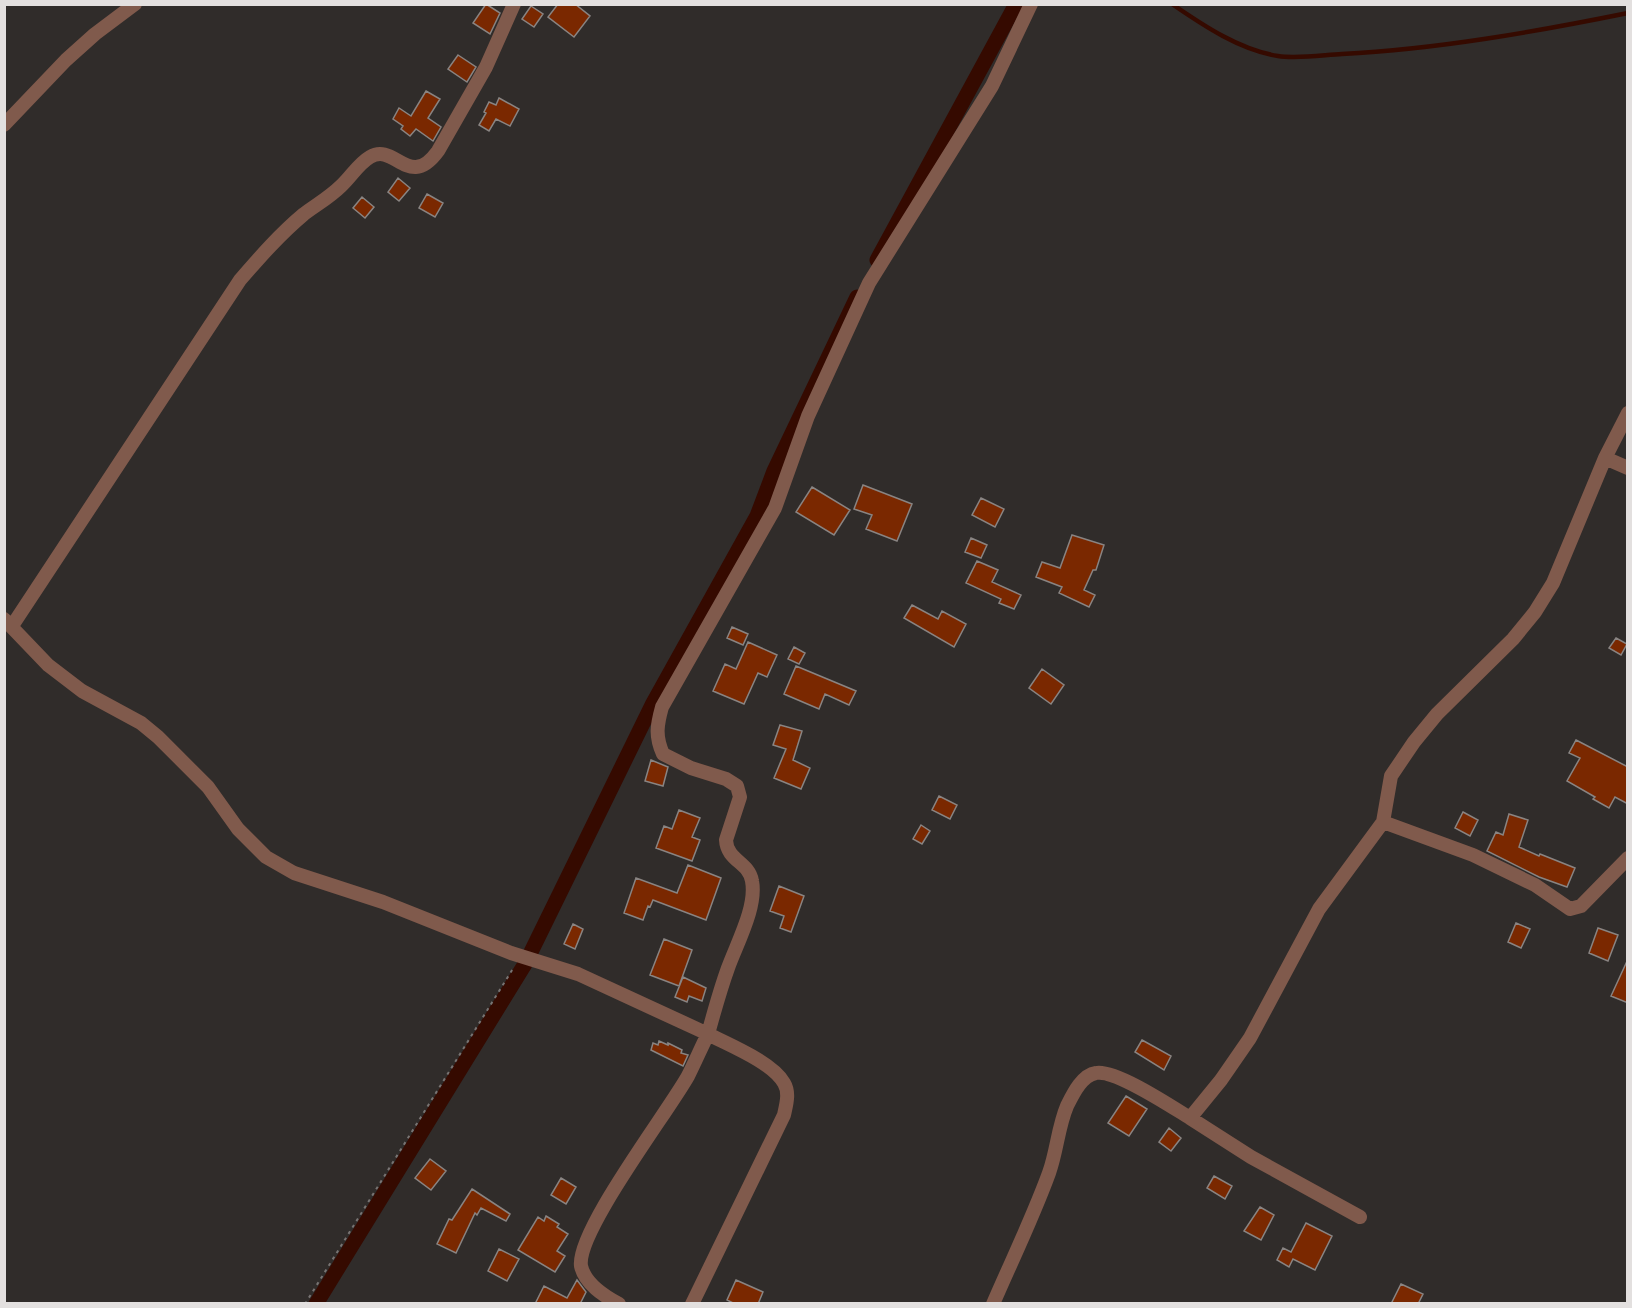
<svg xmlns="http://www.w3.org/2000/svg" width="1632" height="1308" viewBox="0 0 1632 1308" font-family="Roboto,sans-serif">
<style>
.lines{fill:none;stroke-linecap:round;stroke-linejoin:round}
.stream{stroke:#350a00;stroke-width:4.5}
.canal{stroke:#350a00;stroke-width:15}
.building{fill:#7a2800;stroke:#898482;stroke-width:1.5}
.path{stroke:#787473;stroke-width:2;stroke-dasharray:3 4.5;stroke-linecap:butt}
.street{stroke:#805a4c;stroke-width:14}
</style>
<rect width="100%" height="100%" fill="#302c2a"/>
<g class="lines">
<!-- stream -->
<path class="stream" d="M1172,4C1204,26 1240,50 1278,56C1297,59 1323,55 1342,54C1438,49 1534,32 1628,13"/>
<!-- canal -->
<path class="canal" d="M877,260L1016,4
M531,952L652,705L757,516L774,471L857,297
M316,1304L525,964"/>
</g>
<!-- building -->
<path class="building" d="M486,4L500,13L490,34L473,23Z
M558,4H575L590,16L574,37L548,17Z
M531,6L543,14L534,27L522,19Z
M458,55L476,67L467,82L448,69Z
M426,91L440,99L428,118L441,127L433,141L416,129L410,136L401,129L403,126L393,119L399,108L411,116Z
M499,98L519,109L510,126L496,119L489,131L479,125L486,113L484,112L489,102L496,105Z
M398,178L410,188L399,201L388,192Z
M427,194L443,203L435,217L419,208Z
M362,197L374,207L365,218L353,208Z
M863,485L912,504L897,541L866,529L872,515L854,509Z
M812,487L850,510L834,535L796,512Z
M981,498L1004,509L995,527L972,515Z
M1072,535L1104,545L1096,570H1093L1084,590L1095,595L1089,607L1059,593L1062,587L1036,577L1042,562L1060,568Z
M971,538L987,545L981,558L965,552Z
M977,561L998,570L992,582L1021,595L1014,609L999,603L1001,599L966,583Z
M912,605L938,619L942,611L966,624L954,647L904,618Z
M732,627L748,634L743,645L727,638Z
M1616,638L1627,644L1621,655L1609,648Z
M748,642L777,655L767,677L758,673L744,704L713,691L725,664L736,669Z
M794,647L805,653L799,664L788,659Z
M796,666L856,691L849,705L825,694L819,709L784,694Z
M1042,669L1064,685L1051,704L1029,688Z
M780,725L802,731L793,760L810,768L801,789L774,778L786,749L773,745Z
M1576,740L1628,767V804L1615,797L1609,808L1593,799L1595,797L1567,781L1580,758L1569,753Z
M651,760L668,767L663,786L645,781Z
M939,796L957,805L950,819L932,810Z
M679,810L700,818L692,837L700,840L692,861L656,848L664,826L672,829Z
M1463,812L1478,820L1470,836L1455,828Z
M1509,814L1528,820L1519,847L1539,856L1540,854L1575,868L1567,887L1539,877L1487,851L1496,832L1503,835Z
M921,825L930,831L922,844L913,839Z
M688,865L721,878L706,920L653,900L650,907L648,906L643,920L624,913L636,878L677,893Z
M779,886L804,896L791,932L780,928L784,916L770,911Z
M1516,923L1530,929L1521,948L1508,942Z
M573,924L583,929L575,949L564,944Z
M1598,928L1618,935L1608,961L1589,953Z
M664,939L692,950L679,986L650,975Z
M1628,959V1003L1611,996Z
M683,977L706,988L702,1001L689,996L687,1002L675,997Z
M1142,1040L1171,1056L1164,1070L1135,1052Z
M659,1041L668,1045V1043L682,1050L681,1053L688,1055L683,1066L651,1050L653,1043L658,1045Z
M1126,1096L1147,1109L1129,1136L1108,1123Z
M1169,1128L1181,1138L1171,1151L1159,1142Z
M430,1159L446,1171L431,1190L415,1178Z
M1214,1176L1232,1186L1225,1199L1207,1188Z
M561,1178L576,1187L566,1204L551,1195Z
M472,1189L510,1214L506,1221L481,1208L477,1215L475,1213L456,1253L437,1244L449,1219L452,1220Z
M1260,1207L1274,1215L1261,1240L1244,1231Z
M546,1216L559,1224L557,1227L568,1234L557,1251L565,1256L555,1272L518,1250L538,1217L544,1221Z
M1306,1223L1332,1236L1315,1270L1293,1259L1289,1267L1277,1260L1283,1248L1291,1252Z
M499,1249L519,1259L507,1281L488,1271Z
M577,1280L586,1292L580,1304H535L544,1286L567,1298Z
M736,1280L763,1292L758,1304H735L727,1300Z
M1401,1284L1423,1294L1418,1304H1391Z"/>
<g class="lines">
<!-- path -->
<path class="path" d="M305,1304L514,967"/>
<!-- street -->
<path class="street" d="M4,125L66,60L95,34L135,4
M1605,458L1628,468
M4,619L48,665L82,691L141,723L158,737L208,787L238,829L266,857L294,873L383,902L511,953L578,974L708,1034C701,1048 695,1062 688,1076C668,1112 576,1232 581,1266C585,1284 604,1296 619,1304
M12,626L240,280C260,257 280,234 304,214C316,205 330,197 341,186C351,177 358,164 370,157C395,142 409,191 438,151L486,67L514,4
M1383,822L1473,855L1535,885L1570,909L1581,906L1628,858
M1190,1118L1251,1157L1360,1217
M692,1304L784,1115C786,1105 790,1093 784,1083C772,1062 729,1045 708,1034C714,1012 720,990 728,968C737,943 757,907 752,881C749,862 727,861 726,840L740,797L737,786L726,779L691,768L663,754C655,736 657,725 662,707L775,508L808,416L869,283L992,86L1031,4
M993,1304C1012,1260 1033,1217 1049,1173C1057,1151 1058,1127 1067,1106C1073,1094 1082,1075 1096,1073C1115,1069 1172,1107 1190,1118L1221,1080L1250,1038L1319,909L1383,822L1391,776L1414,742L1437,714L1513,639L1535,612L1553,583L1605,458L1628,413"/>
</g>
<!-- border -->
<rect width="1632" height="1308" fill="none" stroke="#e3e0df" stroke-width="12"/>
</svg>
